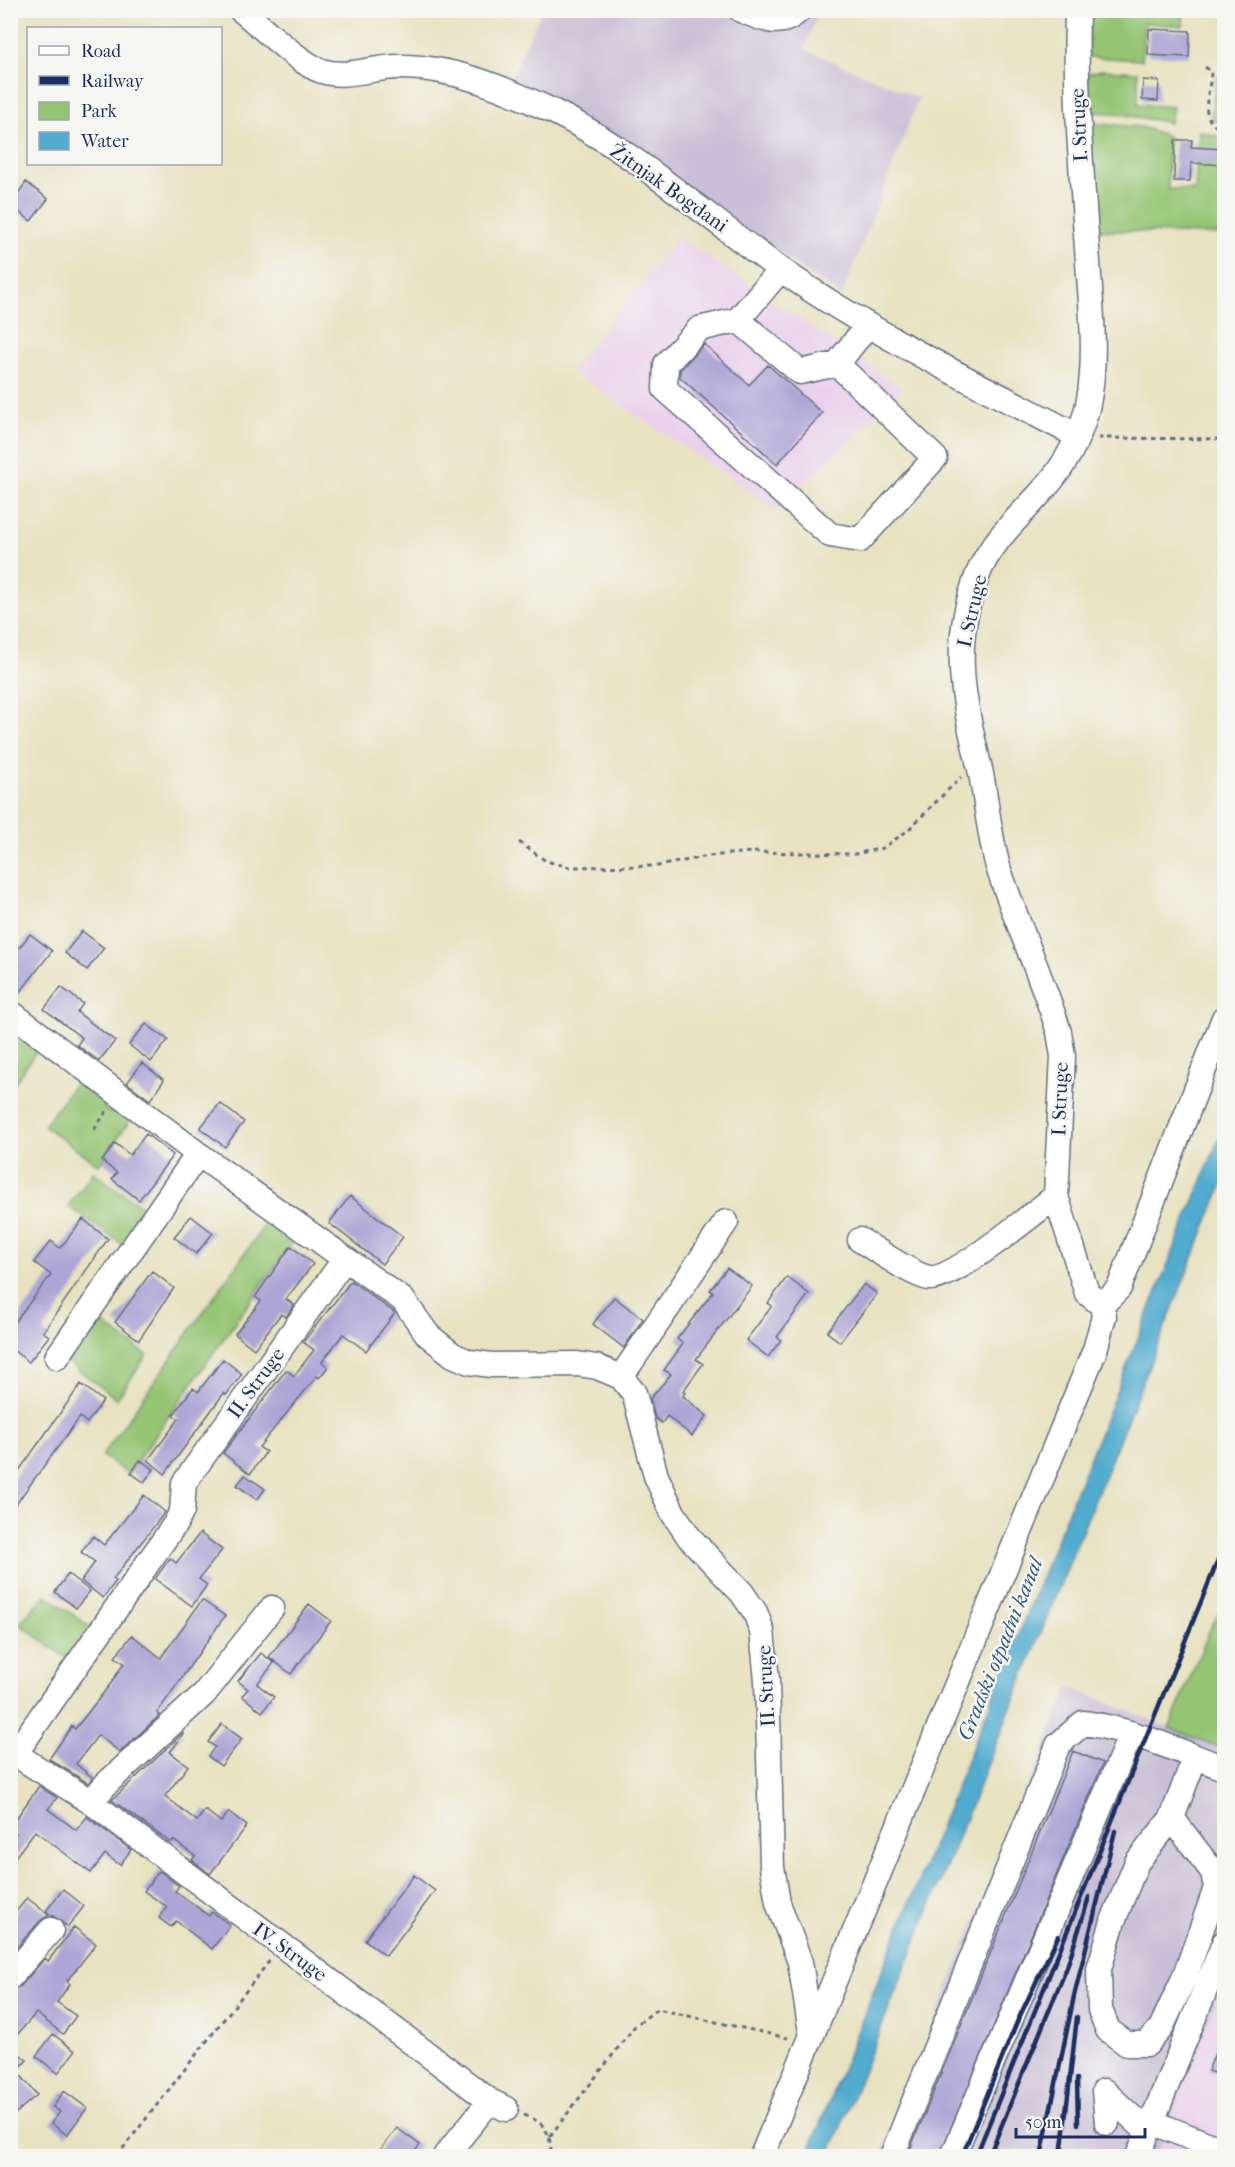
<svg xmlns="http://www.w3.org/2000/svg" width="1235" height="2167" viewBox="0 0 1235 2167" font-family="'IM FELL French Canon',serif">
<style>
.built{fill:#ead1ec}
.industrial{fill:#cabfd6}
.green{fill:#95c473;stroke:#587a68;stroke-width:1.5}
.water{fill:#51accf;stroke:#366e96;stroke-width:1.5}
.building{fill:#ada5d5}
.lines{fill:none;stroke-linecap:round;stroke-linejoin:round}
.minor-casing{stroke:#636e81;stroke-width:27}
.path{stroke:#636e81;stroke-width:3;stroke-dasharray:4.5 4.5;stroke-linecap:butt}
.minor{stroke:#fff;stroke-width:24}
.rail{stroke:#1b2f5e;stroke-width:4.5}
.labels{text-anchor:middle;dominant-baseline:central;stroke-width:5;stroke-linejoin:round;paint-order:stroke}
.street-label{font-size:20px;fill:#1b2f5e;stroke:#f6f6f2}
.water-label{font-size:21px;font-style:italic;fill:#2e5b86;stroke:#f6f6f2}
</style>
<rect width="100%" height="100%" fill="#f6f6f2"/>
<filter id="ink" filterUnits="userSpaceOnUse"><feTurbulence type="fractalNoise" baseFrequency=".0167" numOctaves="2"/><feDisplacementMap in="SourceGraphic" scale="12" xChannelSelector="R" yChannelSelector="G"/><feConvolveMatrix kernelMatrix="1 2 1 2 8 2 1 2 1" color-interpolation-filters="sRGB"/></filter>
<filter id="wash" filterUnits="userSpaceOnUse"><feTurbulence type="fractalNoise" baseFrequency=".008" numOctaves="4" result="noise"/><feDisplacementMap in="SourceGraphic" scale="24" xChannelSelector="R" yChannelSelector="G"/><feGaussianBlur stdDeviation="1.35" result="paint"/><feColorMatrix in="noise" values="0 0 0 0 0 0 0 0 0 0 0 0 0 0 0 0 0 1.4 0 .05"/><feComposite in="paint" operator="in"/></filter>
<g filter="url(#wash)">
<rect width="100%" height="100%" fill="#e8e2c1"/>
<!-- built -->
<path class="built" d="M678,237L903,389L777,510L571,371Z
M1224,1979V2156H1156Z"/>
<!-- industrial -->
<path class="industrial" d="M819,10L804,49L919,98L842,296L705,202L509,84L541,11Z
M1069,1687L1224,1749V1979L1156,2156H880Z"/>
<!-- green -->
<path class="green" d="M1090,11H1184L1183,26L1144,23L1142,60L1088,57Z
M1101,70L1138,72V104L1173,107L1170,123L1114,113L1087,112L1084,74Z
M1217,77H1224V124L1215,121L1211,116Z
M1088,123L1141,127L1168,136V189L1195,190L1199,131L1224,138V235L1096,230Z
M11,1024L40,1046L11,1088Z
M81,1075L110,1098L104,1109L110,1112L117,1104L135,1113L99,1165L44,1126Z
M93,1172L148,1211L124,1246L68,1206Z
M271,1216L297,1235L128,1474L102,1456Z
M94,1317L147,1355L117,1399L64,1359Z
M46,1595L97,1632L74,1663L19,1624Z
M1224,1605V1749L1169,1728L1211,1627Z"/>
<!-- water -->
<path class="water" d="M1224,1126V1181L829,2156H807Z"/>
<g id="blocks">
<!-- building -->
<path class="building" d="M1149,29L1190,31L1189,57L1148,55Z
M1143,80L1159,81L1158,101L1142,100Z
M1175,140H1192L1191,147L1224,149L1223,165L1191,163L1190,181H1174Z
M26,182L48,199L31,221L10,205Z
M704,344L749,385L768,365L822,413L777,464L680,377V370Z
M82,931L104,948L87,970L65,953Z
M30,934L52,951L15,999L10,998V959Z
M61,987L83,1004L77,1012L115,1041L99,1061L77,1045L82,1038L44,1009Z
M146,1024L168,1040L151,1062L129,1045Z
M142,1063L164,1080L150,1100L127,1083Z
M220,1103L244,1122L225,1147L200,1128Z
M146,1134L173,1155L139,1200L112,1179L117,1173L102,1161L115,1143L130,1155Z
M350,1196L403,1237L382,1264L329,1223Z
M191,1216L213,1233L196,1254L174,1237Z
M83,1219L108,1239L43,1332L49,1336L29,1362L10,1348V1328L51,1275L34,1262L51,1241L60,1248Z
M291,1246L313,1264L286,1299L294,1305L286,1317L281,1314L254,1349L235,1334L261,1301L255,1297Z
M727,1268L752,1286L696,1359L703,1364L683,1391L685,1393L683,1396L707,1416L692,1436L667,1416L662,1423L655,1418L650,1399L671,1374L664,1370L683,1344L677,1339L713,1292L710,1290Z
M152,1271L174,1288L139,1340L115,1322Z
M787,1277L809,1294L777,1337L781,1340L768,1357L746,1340L772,1306L768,1303Z
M351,1281L395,1313L366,1351L343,1334L322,1362L328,1367L319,1378L317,1376L259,1447L266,1452L250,1474L223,1453L286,1370L294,1376L314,1350L303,1342Z
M864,1284L877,1294L840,1342L827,1332Z
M614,1297L643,1319L624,1348L593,1324Z
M223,1359L242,1374L226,1395L224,1393L165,1474L148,1460L179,1419L173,1415L193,1388L198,1392Z
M81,1384L103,1401L87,1423L80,1417L10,1512V1483Z
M140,1460L154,1469L144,1482L131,1473Z
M245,1475L265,1489L257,1500L237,1485Z
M144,1495L165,1512L113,1579L116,1581L103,1598L81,1581L95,1562L81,1552L93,1536L104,1545Z
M200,1533L222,1550L199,1579L207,1585L192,1606L155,1579L170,1558L176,1563Z
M68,1574L90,1591L76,1608L55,1592Z
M202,1600L225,1616L157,1713L160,1715L120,1752L98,1735L76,1764L93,1778L88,1783L49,1759L72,1726L75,1729L112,1682L124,1663L115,1657L132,1635L161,1658Z
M309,1604L331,1621L291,1674L269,1657Z
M261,1653L274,1663L257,1684L274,1697L262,1712L242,1696L248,1689L238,1681Z
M222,1724L242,1739L221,1766L208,1756L215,1747L208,1742Z
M183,1733L184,1734L170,1752L188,1766L165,1796L197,1821L205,1810L221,1822L229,1812L247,1826L210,1874L192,1860L195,1856L173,1840L171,1843L112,1800Z
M1073,1751L1103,1763L939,2157H907Z
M39,1786L57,1798L48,1809L76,1830L87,1817L131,1850L120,1865L105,1854L91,1873L35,1831L10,1864V1841L16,1833L10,1827Z
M159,1871L179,1886L175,1891L209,1916L212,1912L230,1925L212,1949L176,1921L171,1927L159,1918L167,1907L144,1891Z
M414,1875L435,1891L386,1956L365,1940Z
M63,1889L84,1906L68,1927L46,1911Z
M27,1898L49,1915L40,1921L10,1955V1919Z
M74,1927L96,1944L67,1981L70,1984L57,2002L76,2016L63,2034L36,2013L10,2043V1991L21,1986L45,1958L48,1961Z
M1224,2030V2077L1208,2071Z
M53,2034L75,2051L58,2073L36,2056Z
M10,2046L27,2060L17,2071L37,2095L10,2118Z
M64,2091L87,2108L67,2135L51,2123L60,2112L53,2107Z
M397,2128L420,2145L410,2157H375Z"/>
</g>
</g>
<g filter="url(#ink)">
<use href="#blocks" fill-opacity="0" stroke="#636e81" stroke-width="1.5"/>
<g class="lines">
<!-- minor casing -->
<g class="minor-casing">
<path id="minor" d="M241,10C261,26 300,64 322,71C345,79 374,67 398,67C449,66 501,87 546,108C630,147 705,216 780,269C874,335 977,384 1078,436
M741,10C762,19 781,29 799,10
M1077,10C1075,90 1081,168 1087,248C1090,296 1098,357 1088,404C1082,431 1071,455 1054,477C1030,509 994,534 978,574C950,644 963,699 980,769C987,802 989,837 999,870C1017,924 1042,977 1059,1032L1063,1056L1056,1196L1087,1293L1102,1305
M781,269L738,320L699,329L666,364L665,389L830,535L860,540L935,458L837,364L868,325
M738,320L800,372L837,364
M10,1012L198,1154L403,1300L428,1335L453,1355L469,1362L491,1365L577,1364L597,1367L621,1377L634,1393L656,1476L673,1513L689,1537L742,1593L755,1612L762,1631L767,1680L772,1867L778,1903L800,1962L811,2032
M860,1240C875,1249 914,1276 929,1278C952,1281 1035,1212 1056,1196
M1102,1305L1119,1288L1224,1018
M57,1357L198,1154
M621,1377L726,1222
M10,1751L91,1802L490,2101L506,2109
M15,1754L175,1524L182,1511L184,1483L344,1260
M91,1802L106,1784L204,1694L272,1608
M1172,1818L1213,1872L1216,1888L1185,1976L1161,2028L1147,2044H1127L1108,2030L1100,2010L1099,1969L1113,1921L1137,1862L1172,1818L1195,1757
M10,1977L51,1930
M1107,2123L1104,2091L1139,2124L1152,2122L1224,2151
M445,2156L490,2101
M762,2156L1095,1350L1104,1316L1102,1305
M892,2156L1058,1745L1083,1723C1133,1729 1178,1751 1224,1768
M953,2156L1131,1734
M1138,2156L1224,1943"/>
</g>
<!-- path -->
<path class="path" d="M1205,67L1211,71C1211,94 1195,120 1224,130
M1098,438L1224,439
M519,842L546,861L569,867L658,866L709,856L751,852L855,854L883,848L907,831L961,777
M94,1130L108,1109
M524,2115C543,2122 549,2129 551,2149L544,2156
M550,2136L635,2026L657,2009L788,2038
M117,2156L271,1959"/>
<!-- minor -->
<use href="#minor" class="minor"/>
<!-- rail -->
<path class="rail" d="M1077,2079L1078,2124
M962,2156L1017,2022L1058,1936
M976,2156L1224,1545
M989,2156L1067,1967L1089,1897
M1041,2156L1074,1996L1115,1831
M1061,2156L1077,2017"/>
</g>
</g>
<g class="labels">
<!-- street labels -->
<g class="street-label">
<text transform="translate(1079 125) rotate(-93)">I. Struge</text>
<text transform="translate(669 188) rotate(35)">Žitnjak Bogdani</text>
<text transform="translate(972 611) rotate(-77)">I. Struge</text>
<text transform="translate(1060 1099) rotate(-88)">I. Struge</text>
<text transform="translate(256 1383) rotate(-54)">II. Struge</text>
<text transform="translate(766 1686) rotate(-93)">II. Struge</text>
<text transform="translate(290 1952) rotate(36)">IV. Struge</text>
</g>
<!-- water labels -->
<g class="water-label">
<text transform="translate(1000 1649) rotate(-68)">Gradski otpadni kanal</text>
</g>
</g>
<!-- margin -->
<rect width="1235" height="2167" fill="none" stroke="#f6f6f2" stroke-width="36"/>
<!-- legend -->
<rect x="27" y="27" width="195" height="138" fill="#f6f6f2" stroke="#9ea6b7" stroke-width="1.5"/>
<rect x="39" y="46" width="30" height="9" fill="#ffffff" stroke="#9ea6b7" stroke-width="1.5"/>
<text x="81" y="57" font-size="18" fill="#1b2f5e">Road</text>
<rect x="39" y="76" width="30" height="9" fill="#1b2f5e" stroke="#9ea6b7" stroke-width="1.5"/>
<text x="81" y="87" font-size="18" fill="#1b2f5e">Railway</text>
<rect x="39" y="102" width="30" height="18" fill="#95c473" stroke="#9ea6b7" stroke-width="1.5"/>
<text x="81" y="117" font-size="18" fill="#1b2f5e">Park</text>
<rect x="39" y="132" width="30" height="18" fill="#51accf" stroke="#9ea6b7" stroke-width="1.5"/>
<text x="81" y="147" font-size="18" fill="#1b2f5e">Water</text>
<!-- scale -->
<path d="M1016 2128v9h129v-9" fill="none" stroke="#1b2f5e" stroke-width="3"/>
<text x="1025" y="2128" font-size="18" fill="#1b2f5e" stroke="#f6f6f2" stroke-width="4.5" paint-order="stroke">50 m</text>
</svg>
